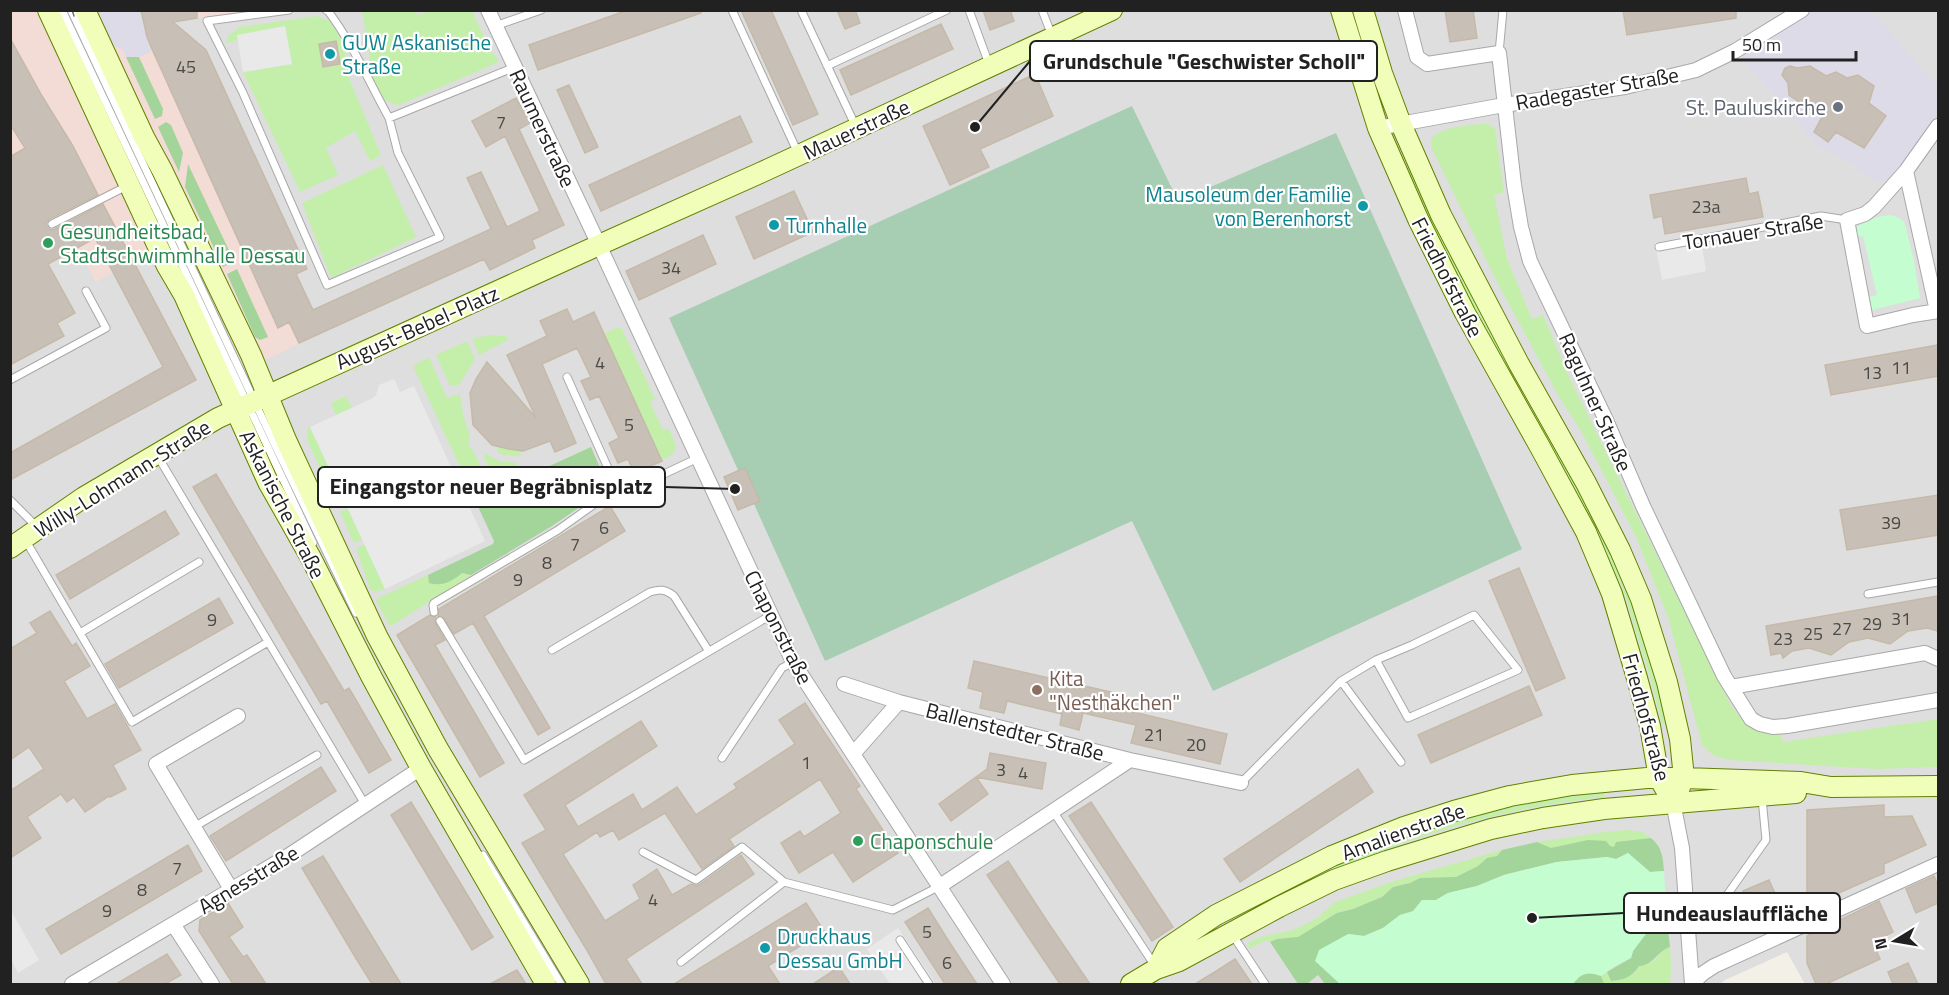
<svg xmlns="http://www.w3.org/2000/svg" width="1949" height="995" viewBox="0 0 1949 995" font-family="'Titillium Web',sans-serif">
<style>
.residential{fill:#dfdede}
.commercial{fill:#f3dbd6}
.grass{fill:#c3efab}
.forest{fill:#a3d499}
.cemetery{fill:#a7cdb2}
.park{fill:#c3fdd0}
.parking{fill:#e9e9e9}
.plaza{fill:#dddbe8}
.building{fill:#c8c0b6;stroke:#c5b9a8;stroke-width:1.5}
.lines{fill:none;stroke-linecap:round;stroke-linejoin:round}
.lane-casing{stroke:#a8a8a8;stroke-width:9}
.street-casing{stroke:#a8a8a8;stroke-width:16}
.secondary-casing{stroke:#618100;stroke-width:22}
.lane{stroke:#fff;stroke-width:7}
.street{stroke:#fff;stroke-width:14}
.secondary{stroke:#f1feb9;stroke-width:20}
.tram{stroke:#6f6f6f;stroke-width:1.5}
.culture-dot{fill:#0f9aa8;stroke:#fff;stroke-width:2}
.worship-dot{fill:#6b7280;stroke:#fff;stroke-width:2}
.leisure-dot{fill:#2e9e5b;stroke:#fff;stroke-width:2}
.education-dot{fill:#8d6e63;stroke:#fff;stroke-width:2}
.labels{text-anchor:middle;dominant-baseline:central;stroke-width:4.5;stroke-linejoin:round;paint-order:stroke}
.number-label{font-size:18px;fill:#4b4946}
.culture-label{font-size:21px;fill:#0d838f;stroke:#fff;text-anchor:start}
.street-label{font-size:21px;fill:#212121;stroke:#fff}
.worship-label{font-size:21px;fill:#5b616d;stroke:#fff;text-anchor:end}
.leisure-label{font-size:21px;fill:#27864d;stroke:#fff;text-anchor:start}
.education-label{font-size:21px;fill:#785e54;stroke:#fff;text-anchor:start}
.leader{fill:none;stroke:#212121;stroke-width:2}
.callout-dot{fill:#212121;stroke:#fff;stroke-width:2}
.callout{fill:#fff;stroke:#212121;stroke-width:2}
.callout-label{font-size:22px;text-anchor:middle;font-weight:bold;fill:#212121}
</style>
<rect width="100%" height="100%" fill="#f2f0e7"/>
<!-- residential -->
<path class="residential" d="M10,11H1938V984H1805L1787,952L1725,980L1721,984H11Z"/>
<!-- commercial -->
<path class="commercial" d="M10,11H246L173,22L280,241L323,332L237,374L174,238L96,282L50,199L10,205Z"/>
<!-- grass -->
<path class="grass" d="M362,11H416L417,15L429,11H472L489,47L498,60L497,63L399,105L393,104L385,100L374,84Z
M316,16L330,21L340,37L347,59L342,61L381,155L370,161L355,131L326,148L338,175L300,192L243,72L292,64L237,35L238,40L226,43L229,35L240,27Z
M1481,124H1487L1495,128L1504,192L1494,195L1507,259L1532,319L1543,315L1570,379L1730,704C1747,727 1752,731 1781,733L1783,742L1938,719V767L1876,769L1730,760L1714,756L1702,745L1668,617L1636,537L1581,431L1559,397L1495,278L1432,149L1431,139C1442,126 1466,126 1481,124Z
M383,165L416,237L331,278L302,203Z
M1409,165L1452,258L1596,523L1591,526L1470,305L1404,168Z
M621,327L655,399L650,402L663,430L669,429L676,446L673,454L661,461L604,334L616,328Z
M489,335L507,336L508,340L479,355L472,339Z
M467,341L475,359L459,385L450,386L436,355Z
M429,357L447,398L460,394L463,414L470,436L468,444L476,456L488,483L471,490L413,366Z
M346,396L352,408L336,415L331,403Z
M310,427L331,471L323,475L308,442L307,430Z
M499,446L509,449L520,450L521,456L504,455L496,451Z
M485,453L499,461L517,463L518,470L494,480L484,457Z
M333,476L346,504L337,508L325,480Z
M348,508L362,539L354,543L340,512Z
M1599,529L1627,588L1657,676L1667,723L1662,724L1650,677L1623,589L1594,531Z
M365,544L385,589L375,592L370,589L356,548Z
M462,573L471,575L393,625H389L376,600L378,598L428,575L429,583L455,579Z
M1604,791V797C1510,807 1421,832 1335,871L1333,865C1419,828 1510,801 1604,791Z
M1627,830L1642,832L1651,838L1616,842L1614,847L1566,846L1551,849L1537,842L1605,832Z
M1502,850L1497,856L1487,858L1478,866L1456,877L1420,878L1410,883L1393,887L1382,897L1353,909L1337,913L1298,937L1277,939L1269,942L1266,940L1250,949L1247,943L1261,937L1293,930L1306,924L1317,918L1335,902L1397,880Z
M1322,870L1325,876L1259,907H1255L1256,904Z
M1670,947L1671,967L1670,984H1604L1601,976L1607,972L1611,981L1620,980L1633,974L1639,966L1655,960L1663,949Z"/>
<!-- forest -->
<path class="forest" d="M126,57H139L163,109L162,116L155,119Z
M166,122L171,125L183,153L179,172L158,127Z
M188,164L234,261L223,267L185,187Z
M237,269L268,337L260,340L255,337L227,274Z
M591,447L606,482L605,488L602,492L552,526L471,575L462,573C453,581 442,587 429,583L428,575L493,544L494,541L474,498L530,475Z
M1651,838C1662,847 1663,857 1664,871L1650,872L1628,853L1616,859L1607,857L1557,862L1504,875L1477,886L1448,893L1436,900H1422L1413,912L1400,915L1383,928L1364,936L1348,934L1329,973L1340,984H1325L1318,975L1307,984H1298L1270,942L1277,939L1298,937L1337,913L1353,909L1382,897L1393,887L1410,883L1420,878L1456,877L1478,866L1487,858L1497,856L1502,850L1537,842L1551,848L1588,840L1606,841L1610,846L1614,847L1616,842Z
M1667,920L1670,947C1657,951 1654,965 1639,966C1632,977 1624,980 1611,981L1607,972L1631,958L1633,951L1651,927Z
M1591,972L1601,976L1604,984H1573L1580,975Z"/>
<!-- cemetery -->
<path class="cemetery" d="M1132,106L1178,201L1336,133L1522,549L1213,691L1132,521L825,661L754,504L738,510L724,477L738,470L669,318Z"/>
<!-- park -->
<path class="park" d="M1892,215L1904,221L1913,256L1920,298L1872,310L1869,297L1877,295L1863,236L1856,237L1854,228L1877,217Z
M1628,853L1650,872L1664,871L1667,920L1651,927L1633,951L1631,958L1615,966L1601,976C1588,971 1581,973 1573,984H1340L1315,961L1319,950L1348,934L1364,936L1383,928L1400,915L1413,911L1422,900H1436L1448,893L1477,886L1504,875L1557,862L1607,857L1616,859Z"/>
<!-- parking -->
<path class="parking" d="M285,26L292,64L243,72L237,35Z
M1700,234L1706,271L1662,280L1655,243Z
M394,379L400,392L414,386L485,541L385,589L310,427L373,398L376,395L379,385Z
M11,911L39,960L18,973L11,959Z
M898,928L936,984H890L867,949Z"/>
<!-- plaza -->
<path class="plaza" d="M95,11H141L147,37L152,51L139,57H126L122,49L110,44Z
M1802,11H1872L1938,88V126L1906,171L1876,183L1849,162L1819,147L1735,51Z"/>
<!-- building -->
<path class="building" d="M141,10H197V18L173,22L206,50L307,269L296,274L313,310L491,229L467,178L481,172L507,227L540,211L505,136L486,147L472,121L516,98L530,123L519,129L564,225L532,240L535,248L490,270L484,259L299,343L289,322L278,328L152,49L147,37Z
M628,10H701V13L538,70L529,45Z
M741,10H771L818,114L793,125Z
M837,10H855L860,23L845,29Z
M983,10H1010L1014,21L990,30Z
M1445,10H1473L1477,38L1450,42Z
M1623,10H1736V18L1627,35Z
M941,24L953,49L851,95L840,70Z
M10,38L42,96L73,146L98,195L49,219L46,223L47,227L51,230L55,229L103,204L196,380L10,480V453L163,367L95,238L48,264L75,313L57,323L64,336L10,365V157L25,148L10,124Z
M336,41L340,64L323,67L319,44Z
M1790,66L1797,68L1810,66L1826,76L1836,72L1847,78L1858,75L1874,86L1869,103L1886,116L1864,148L1836,132L1828,142L1814,132L1824,113L1818,115L1789,95L1788,83L1782,75L1785,68Z
M1035,74L1053,116L980,149L989,167L950,185L923,126Z
M569,85L598,147L585,153L557,90Z
M740,116L752,142L601,211L589,185Z
M1746,178L1749,194L1758,192L1763,217L1665,234L1662,216L1654,218L1650,195Z
M794,191L813,232L754,259L736,217Z
M703,235L716,264L639,300L626,271Z
M567,309L573,322L594,312L662,461L634,473L628,459L618,463L609,443L619,438L599,396L590,400L581,381L591,377L577,348L542,364L576,443L555,452L550,441L523,451L509,449L492,445L473,425L470,393L476,379L487,362L536,418L507,355L547,336L540,321Z
M1938,345V376L1831,395L1825,365Z
M745,468L760,501L738,510L724,477Z
M216,474L344,691L349,688L391,760L369,773L327,701L321,704L193,487Z
M1938,495V535L1847,550L1840,510Z
M610,506L625,531L484,616L550,728L538,735L473,623L454,634L444,618L438,616L439,609Z
M165,511L179,534L70,599L56,575Z
M1519,568L1565,678L1536,691L1489,581Z
M1938,596V631L1927,628L1908,631L1890,644L1868,638L1849,642L1831,655L1809,648L1792,651L1783,658L1781,653L1771,655L1766,626Z
M219,598L233,623L119,688L105,664Z
M50,611L72,646L76,643L90,666L64,681L87,719L115,704L141,750L113,765L126,789L110,797L109,796L85,812L74,797L67,802L61,794L27,817L41,838L10,858V791L44,769L29,747L10,760V649L37,633L30,623Z
M430,615L436,617L435,623L445,640L435,645L504,763L480,777L397,635Z
M974,661L1120,694L1116,708L1227,734L1220,764L1131,743L1136,725L1083,713L1079,730L1060,725L1062,714L1007,701L1004,713L980,708L983,692L968,688Z
M1529,686L1542,715L1431,763L1418,735Z
M805,703L860,786L856,789L898,853L853,882L833,852L799,873L781,843L800,831L804,837L841,813L820,779L729,839L734,846L702,869L665,813L619,840L613,830L600,837L597,832L563,854L605,921L640,899L633,885L657,869L672,895L691,884L696,886L699,885L741,855L754,874L626,959L642,984H606L585,947L522,843L546,830L524,795L641,721L657,746L565,805L578,827L633,794L642,810L677,787L696,815L737,788L734,784L795,744L779,720Z
M990,753L1046,763L1042,789L976,777L987,769Z
M321,767L336,791L226,861L210,836Z
M1358,769L1373,792L1240,882L1224,859Z
M976,777L988,794L951,821L939,804Z
M411,802L493,937L472,950L391,815Z
M1091,802L1173,927L1152,941L1069,816Z
M1884,805V817L1912,816L1926,845L1884,864V873L1807,907V810Z
M188,845L202,871L61,954L46,929Z
M323,856L401,984H372L357,960L302,868Z
M1008,861L1047,921L1090,984H1060L1027,935L987,875Z
M1934,876L1938,886V903L1916,913L1906,889Z
M1769,880L1783,911L1767,918L1763,908L1752,913L1743,891Z
M1879,901L1893,932L1873,942L1880,959L1826,984H1816L1807,963V936Z
M228,903L243,927L229,937L243,957L247,955L266,984H233L199,931L200,920Z
M806,903L824,931L768,966L780,984H674Z
M928,908L948,940L977,984H945L905,922Z
M167,954L181,975L165,984H116Z
M1235,959L1252,984H1195L1218,970Z
M1908,963L1918,984H1893L1888,972Z
M839,967L850,984H813Z
M517,970L526,984H490Z"/>
<g class="lines">
<!-- lane casing -->
<g class="lane-casing">
<path id="lane" d="M62,10L313,543
M71,10L275,445L356,613
M289,10L207,21L243,93L327,285L440,237L398,153L389,118
M326,10L328,11C353,44 369,82 389,118L515,67
M732,10L798,153
M801,10L856,127
M969,10L989,64
M1042,10L1052,36
M495,26L541,10
M1499,53L1503,10
M827,66L947,10
M52,224L127,186
M1659,247L1821,216L1847,220
M567,377L617,488L621,490H630L698,458
M10,380L106,328L86,291
M157,455L366,806
M10,500L36,526
M26,541L132,722L268,642
M1868,594L1938,582
M434,612L433,605L434,603L558,530L617,488
M440,621L524,760L771,615
M80,633L199,562
M552,650L650,592C660,589 665,589 674,596L708,650
M1341,681L1401,762
M722,758L782,668L793,662
M1241,783L1341,681L1376,660L1412,645L1474,615L1518,670L1408,718L1376,660
M1053,811L1155,966
M194,827L317,755
M643,852L696,880L742,847L784,882L893,910L940,886
M483,855L561,984
M1688,915L1715,912L1766,840L1762,798
M1232,934L1265,984
M900,940L929,984
M681,962L784,882"/>
</g>
<!-- street casing -->
<g class="street-casing">
<path id="street" d="M488,10L599,245L793,662L1003,984
M1405,10L1417,57L1427,64L1499,53L1514,185L1521,227L1530,261L1606,420L1643,506L1724,676L1751,719L1760,724L1773,727L1787,726L1938,700
M1938,126L1906,171L1874,207L1865,214L1847,220L1867,326L1913,315L1938,311
M1378,128L1504,105L1625,87L1696,70L1735,51L1802,10
M1906,171L1937,311
M844,684L899,702L1130,760L1241,783
M1731,687L1925,653L1938,659
M853,754L899,702
M1673,802L1682,848L1692,984
M940,886L1130,760
M231,889L156,764L238,716
M173,924L212,984
M72,984L288,856L421,768
M1692,984L1702,974L1714,966L1938,864"/>
</g>
<!-- secondary casing -->
<g class="secondary-casing">
<path id="secondary" d="M48,10L167,266L184,295L268,482L311,558L371,676L421,768L546,984
M85,10L144,137L162,170L251,355L286,440L377,636L438,749L579,984
M1341,10L1378,128L1418,219L1465,313L1540,447L1586,532L1597,558L1612,594L1637,678L1650,726L1659,778L1673,802
M1363,10L1382,73L1401,124L1441,215L1519,364L1586,483L1620,550L1641,599L1667,682L1680,739L1684,778L1673,802
M10,548L84,497L218,418L599,245L760,173L1112,10
M1156,969L1167,948L1216,915L1332,856L1404,827L1454,811L1510,796L1572,785L1647,778H1684L1801,782L1831,787L1938,786
M1131,984L1156,969L1179,961L1279,907L1334,880L1387,861L1491,829L1543,818L1604,809L1796,793"/>
</g>
<!-- lane -->
<use href="#lane" class="lane"/>
<!-- street -->
<use href="#street" class="street"/>
<!-- secondary -->
<use href="#secondary" class="secondary"/>
<!-- tram -->
<path class="tram" d="M72,10L74,16"/>
</g>
<!-- markers -->
<g class="culture-dot">
<circle cx="330" cy="54" r="6"/>
<circle cx="1363" cy="206" r="6"/>
<circle cx="774" cy="225" r="6"/>
<circle cx="765" cy="948" r="6"/>
</g>
<circle class="worship-dot" cx="1838" cy="107" r="6"/>
<g class="leisure-dot">
<circle cx="48" cy="243" r="6"/>
<circle cx="858" cy="841" r="6"/>
</g>
<circle class="education-dot" cx="1037" cy="690" r="6"/>
<g class="labels">
<!-- number labels -->
<g class="number-label">
<text x="186" y="66">45</text>
<text x="501" y="122">7</text>
<text x="1706" y="206">23a</text>
<text x="671" y="267">34</text>
<text x="600" y="362">4</text>
<text x="1901" y="367">11</text>
<text x="1872" y="372">13</text>
<text x="629" y="424">5</text>
<text x="1891" y="522">39</text>
<text x="604" y="527">6</text>
<text x="575" y="544">7</text>
<text x="547" y="562">8</text>
<text x="518" y="579">9</text>
<text x="1901" y="618">31</text>
<text x="212" y="619">9</text>
<text x="1872" y="623">29</text>
<text x="1842" y="628">27</text>
<text x="1813" y="633">25</text>
<text x="1783" y="638">23</text>
<text x="1154" y="734">21</text>
<text x="1196" y="744">20</text>
<text x="806" y="762">1</text>
<text x="1001" y="769">3</text>
<text x="1023" y="772">4</text>
<text x="177" y="868">7</text>
<text x="142" y="889">8</text>
<text x="653" y="899">4</text>
<text x="107" y="910">9</text>
<text x="927" y="931">5</text>
<text x="947" y="962">6</text>
</g>
<!-- culture labels -->
<g class="culture-label">
<text x="342" y="42">GUW Askanische<tspan x="342" dy="24">Straße</tspan></text>
<text x="1351" y="194" text-anchor="end">Mausoleum der Familie<tspan x="1351" dy="24">von Berenhorst</tspan></text>
<text x="786" y="225">Turnhalle</text>
<text x="777" y="936">Druckhaus<tspan x="777" dy="24">Dessau GmbH</tspan></text>
</g>
<!-- street labels -->
<g class="street-label">
<text transform="translate(1597 88) rotate(-10)">Radegaster Straße</text>
<text transform="translate(543 128) rotate(65)">Raumerstraße</text>
<text transform="translate(856 129) rotate(-25)">Mauerstraße</text>
<text transform="translate(1753 231) rotate(-9)">Tornauer Straße</text>
<text transform="translate(1448 277) rotate(63)">Friedhofstraße</text>
<text transform="translate(417 327) rotate(-24)">August-Bebel-Platz</text>
<text transform="translate(1596 402) rotate(66)">Raguhner Straße</text>
<text transform="translate(122 478) rotate(-32)">Willy-Lohmann-Straße</text>
<text transform="translate(283 504) rotate(63)">Askanische Straße</text>
<text transform="translate(779 627) rotate(63)">Chaponstraße</text>
<text transform="translate(1647 717) rotate(75)">Friedhofstraße</text>
<text transform="translate(1015 731) rotate(14)">Ballenstedter Straße</text>
<text transform="translate(1403 831) rotate(-20)">Amalienstraße</text>
<text transform="translate(248 879) rotate(-31)">Agnesstraße</text>
</g>
<!-- worship labels -->
<g class="worship-label">
<text x="1826" y="107">St. Pauluskirche</text>
</g>
<!-- leisure labels -->
<g class="leisure-label">
<text x="60" y="231">Gesundheitsbad,<tspan x="60" dy="24">Stadtschwimmhalle Dessau</tspan></text>
<text x="870" y="841">Chaponschule</text>
</g>
<!-- education labels -->
<g class="education-label">
<text x="1049" y="678">Kita<tspan x="1049" dy="24">"Nesthäkchen"</tspan></text>
</g>
</g>
<!-- callouts -->
<path class="leader" d="M975 127L1030 61M735 489L665 487M1532 918L1624 913"/>
<g class="callout-dot">
<circle cx="975" cy="127" r="6"/>
<circle cx="735" cy="489" r="6"/>
<circle cx="1532" cy="918" r="6"/>
</g>
<g class="callout">
<rect x="1030" y="41" width="347" height="40" rx="6"/>
<rect x="318" y="467" width="347" height="40" rx="6"/>
<rect x="1624" y="893" width="216" height="40" rx="6"/>
</g>
<g class="callout-label">
<text x="1204" y="69">Grundschule "Geschwister Scholl"</text>
<text x="491" y="494">Eingangstor neuer Begräbnisplatz</text>
<text x="1732" y="921">Hundeauslauffläche</text>
</g>
<!-- border -->
<rect width="1949" height="995" fill="none" stroke="#212121" stroke-width="24"/>
<!-- north arrow -->
<g transform="translate(1895 941) rotate(259)" stroke="#ffffff" stroke-width="4.5" paint-order="stroke">
<path d="M0-4.5L10 22L0 15L-10 22Z" fill="#212121"/>
<text y="-9" font-size="16" font-weight="bold" text-anchor="middle" fill="#212121">N</text>
</g>
<!-- scale -->
<path d="M1733 51v9h123v-9" fill="none" stroke="#212121" stroke-width="3"/>
<text x="1742" y="51" font-size="18" fill="#212121" stroke="#ffffff" stroke-width="4.5" paint-order="stroke">50 m</text>
</svg>
